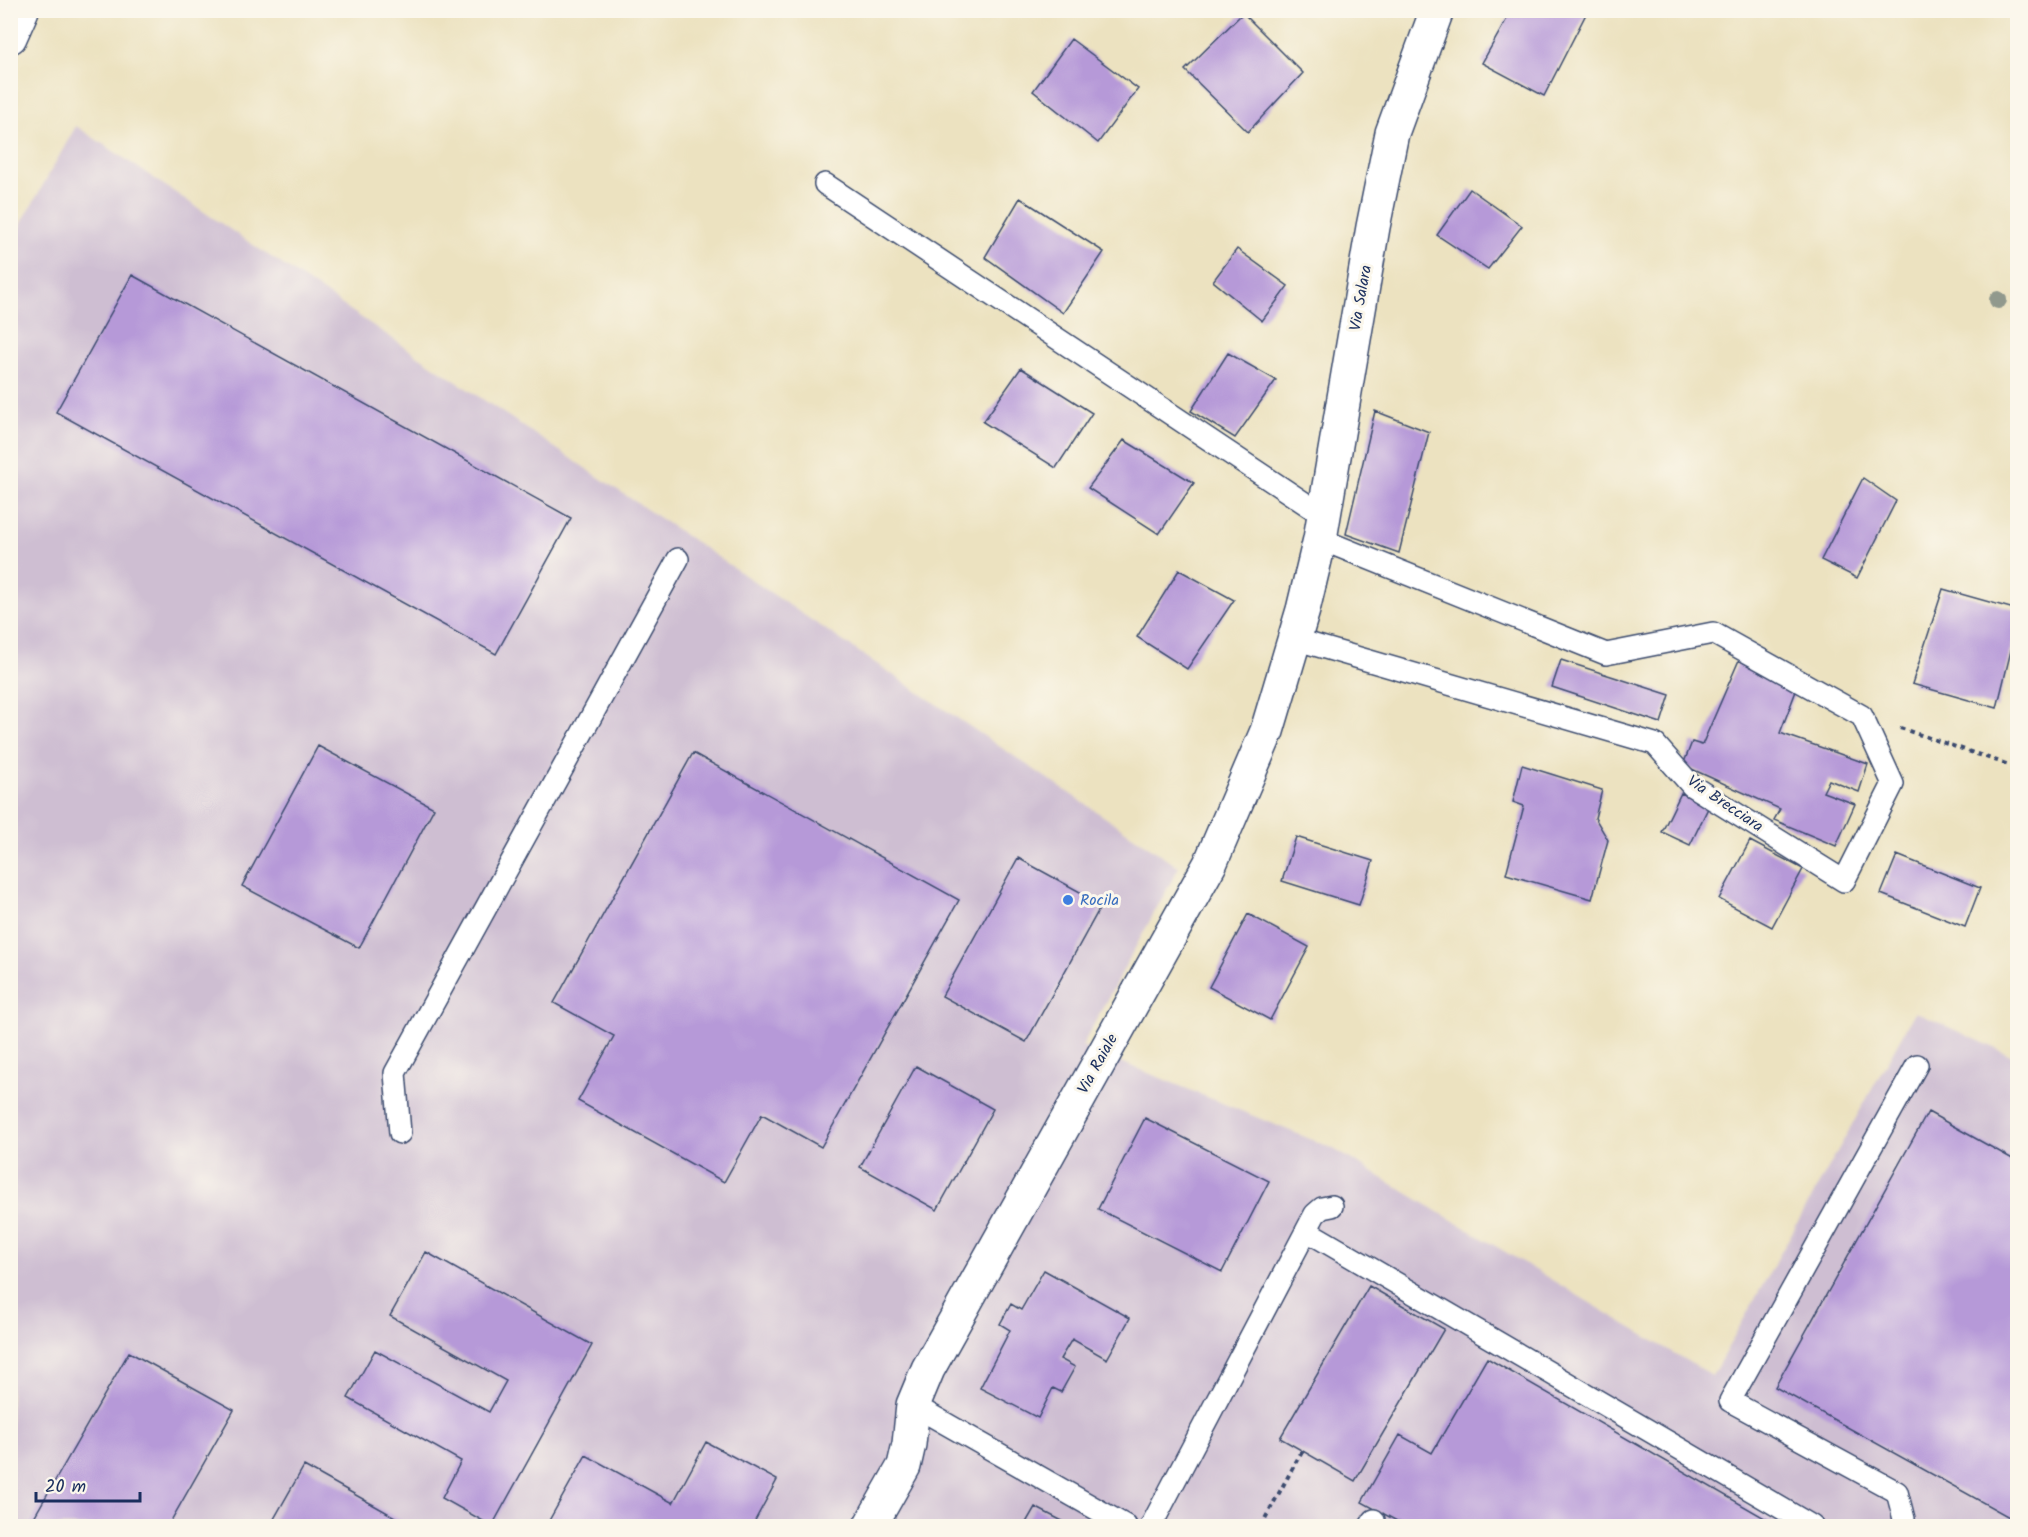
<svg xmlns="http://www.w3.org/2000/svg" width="2028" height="1537" viewBox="0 0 2028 1537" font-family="Kalam,sans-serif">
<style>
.industrial{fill:#cebed2}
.building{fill:#b699d8}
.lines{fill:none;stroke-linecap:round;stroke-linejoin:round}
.lane-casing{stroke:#3a4a6d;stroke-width:24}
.secondary-casing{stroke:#3a4a6d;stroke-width:36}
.highway-casing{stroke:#3a4a6d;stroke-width:36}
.path{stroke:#3a4a6d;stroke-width:4;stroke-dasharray:4.5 4.5;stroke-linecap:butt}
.lane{stroke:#fff;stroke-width:21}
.secondary{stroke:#fff;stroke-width:33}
.highway{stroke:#fff;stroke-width:33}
.tree{fill:#91998d}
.shop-dot{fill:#3f7fe0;stroke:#fbf7ec;stroke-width:2}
.labels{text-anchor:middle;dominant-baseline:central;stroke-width:6;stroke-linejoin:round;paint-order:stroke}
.street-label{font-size:16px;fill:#1b2f5e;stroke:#fbf7ec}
.shop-label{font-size:16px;fill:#366cbe;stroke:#fbf7ec;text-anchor:start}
</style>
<rect width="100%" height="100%" fill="#fbf7ec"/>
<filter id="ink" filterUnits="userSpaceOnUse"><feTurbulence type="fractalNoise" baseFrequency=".0167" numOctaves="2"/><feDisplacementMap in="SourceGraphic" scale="12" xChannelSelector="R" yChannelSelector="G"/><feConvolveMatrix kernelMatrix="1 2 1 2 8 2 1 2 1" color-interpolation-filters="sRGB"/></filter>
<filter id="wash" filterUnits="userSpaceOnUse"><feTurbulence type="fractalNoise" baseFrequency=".008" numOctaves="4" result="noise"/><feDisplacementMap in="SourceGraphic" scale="24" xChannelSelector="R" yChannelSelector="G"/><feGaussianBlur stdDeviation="1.35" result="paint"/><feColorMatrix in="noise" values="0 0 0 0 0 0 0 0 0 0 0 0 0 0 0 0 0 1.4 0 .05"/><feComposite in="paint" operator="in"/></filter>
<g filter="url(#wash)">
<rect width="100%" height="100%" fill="#ece2c0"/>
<!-- industrial -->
<path class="industrial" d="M76,126L1179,867L1082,1046L1332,1148L1712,1376L1915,1012L2017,1058V1526H11L10,244Z"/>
<g id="blocks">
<!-- building -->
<path class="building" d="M1512,10H1588L1544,96L1482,63Z
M1243,13L1303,73L1248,132L1185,70Z
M1071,39L1138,89L1098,143L1033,91Z
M1470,189L1522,226L1488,269L1437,235Z
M1020,198L1104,252L1063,313L985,257Z
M1237,249L1288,286L1262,321L1213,281Z
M132,275L571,518L496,654L56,412Z
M1228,353L1276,380L1235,438L1191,411Z
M1021,368L1092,413L1056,468L983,422Z
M1375,411L1429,432L1399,553L1346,534Z
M1124,440L1194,483L1159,534L1088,488Z
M1863,478L1896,501L1857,578L1821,560Z
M1179,570L1234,600L1187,669L1137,637Z
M1943,589L2018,610V622L1997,708L1912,684Z
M1561,660L1670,695L1661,723L1552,687Z
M1739,660L1796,691L1780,733L1868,764L1859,792L1829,780L1823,792L1855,804L1836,846L1774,820L1780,809L1683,765L1692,742L1702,745Z
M318,746L434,808L359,948L242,886Z
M693,753L959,900L821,1147L762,1114L724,1182L578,1101L614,1036L554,1003Z
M1522,765L1602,790L1595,818L1608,840L1592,899L1506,874L1524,806L1513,802Z
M1681,793L1709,806L1690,845L1662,832Z
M1296,837L1373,861L1359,905L1282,881Z
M1750,841L1803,869L1772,927L1719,899Z
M1897,855L1980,888L1965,927L1881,894Z
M1018,858L1102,904L1026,1042L942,996Z
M1248,914L1309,947L1270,1020L1209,987Z
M916,1066L993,1109L937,1210L860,1167Z
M1928,1112L2018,1162V1522L1775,1387Z
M1145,1118L1269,1181L1222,1272L1098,1209Z
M426,1252L592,1345L492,1526L442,1498L461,1461L348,1398L375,1350L489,1412L506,1381L390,1316Z
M1044,1270L1130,1318L1107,1359L1072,1339L1060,1359L1075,1367L1061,1392L1053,1388L1038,1418L980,1388L1010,1330L1000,1324L1011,1304L1021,1310Z
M1369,1286L1444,1329L1355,1481L1280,1438Z
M129,1352L234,1410L168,1526H29Z
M1487,1358L1775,1524L1774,1526H1406L1362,1502L1400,1435L1432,1453Z
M706,1442L777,1480L752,1526H546L586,1455L673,1503Z
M304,1466L411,1526H270Z
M1035,1507L1072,1526H1024Z"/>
</g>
</g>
<g filter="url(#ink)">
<use href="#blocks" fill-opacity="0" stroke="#3a4a6d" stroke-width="1.5"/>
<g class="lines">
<!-- lane casing -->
<g class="lane-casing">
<path id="lane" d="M825,184L1324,516
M1294,639L1655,744L1692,786L1844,881L1893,784L1862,716L1713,633L1606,654L1320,539
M400,1133L395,1073L678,559
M1307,1231L1812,1526
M913,1405L1126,1526
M1151,1526L1315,1214L1322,1208L1332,1206
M1370,1526L1374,1520
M1904,1526V1519L1897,1492L1730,1401L1917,1065"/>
</g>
<!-- secondary casing -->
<g class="secondary-casing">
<path id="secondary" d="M870,1526L904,1466L909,1444L913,1405L928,1369L1210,864L1267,731L1303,610L1320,539L1373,227L1392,133L1437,10"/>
</g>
<!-- highway casing -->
<g class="highway-casing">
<path id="highway" d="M10,37L22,10"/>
</g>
<!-- path -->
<path class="path" d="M1900,728L2018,768
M1261,1526L1302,1451"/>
<!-- lane -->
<use href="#lane" class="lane"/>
<!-- secondary -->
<use href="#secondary" class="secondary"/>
<!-- highway -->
<use href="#highway" class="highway"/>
</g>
<!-- trees -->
<circle class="tree" cx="1998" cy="300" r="9"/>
</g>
<!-- markers -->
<circle class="shop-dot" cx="1068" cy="900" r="6"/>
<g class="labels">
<!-- street labels -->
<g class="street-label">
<text transform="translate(1361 298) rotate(-80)">Via Salara</text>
<text transform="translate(1725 804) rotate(34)">Via Brecciara</text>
<text transform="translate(1098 1064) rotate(-61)">Via Raiale</text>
</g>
<!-- shop labels -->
<g class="shop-label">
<text x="1080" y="900">Rocila</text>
</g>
</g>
<!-- margin -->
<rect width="2028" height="1537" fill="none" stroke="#fbf7ec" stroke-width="36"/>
<!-- scale -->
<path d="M36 1492v9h104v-9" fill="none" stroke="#1b2f5e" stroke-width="3"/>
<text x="45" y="1492" font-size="18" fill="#1b2f5e" stroke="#fbf7ec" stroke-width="4.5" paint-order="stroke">20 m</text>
</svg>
